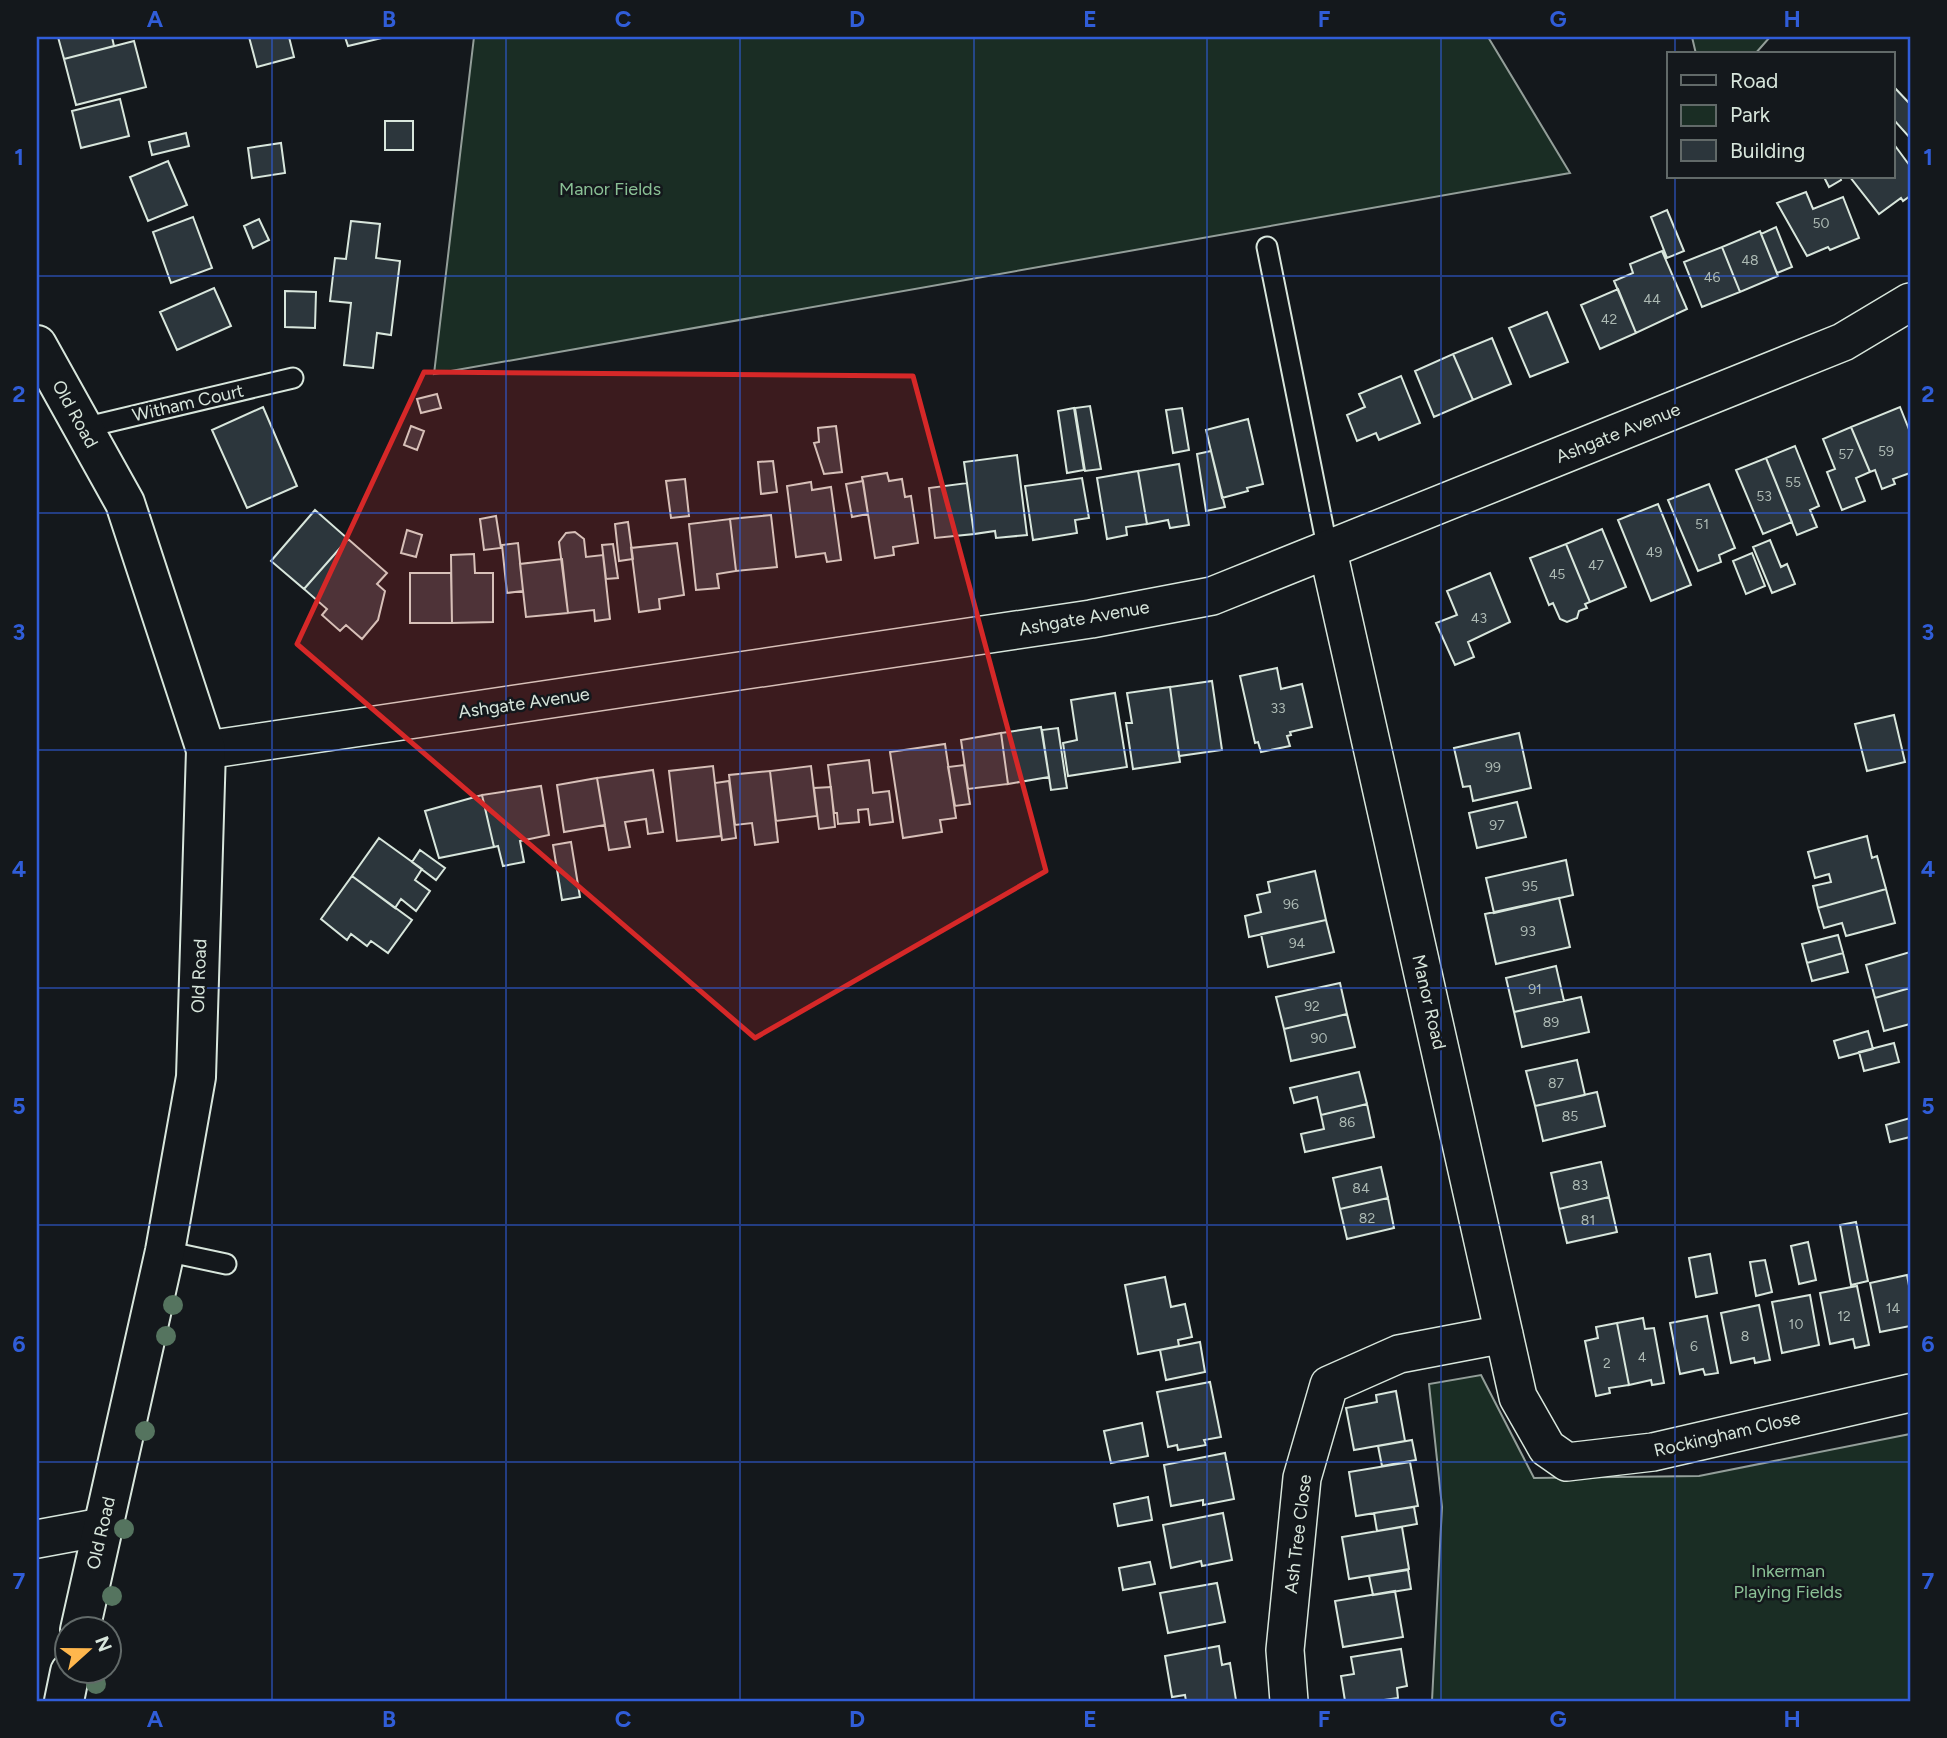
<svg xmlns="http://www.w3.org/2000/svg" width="1947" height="1738" viewBox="0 0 1947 1738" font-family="Figtree,sans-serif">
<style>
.green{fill:#1a2d24;stroke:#939e99;stroke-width:2}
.building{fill:#2c363c;stroke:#d8e6dc;stroke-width:2}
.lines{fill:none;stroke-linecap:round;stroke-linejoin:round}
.service-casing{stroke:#d8e6dc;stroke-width:23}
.minor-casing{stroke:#d8e6dc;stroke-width:40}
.tertiary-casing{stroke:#d8e6dc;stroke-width:42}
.service{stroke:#14181c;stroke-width:19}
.minor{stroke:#14181c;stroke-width:37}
.tertiary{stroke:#14181c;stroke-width:38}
.tree{fill:#55745f}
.marked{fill:#d62828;fill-opacity:0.2;stroke:#d62828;stroke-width:5;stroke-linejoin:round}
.grid{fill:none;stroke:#305dd8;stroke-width:2;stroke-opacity:0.55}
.labels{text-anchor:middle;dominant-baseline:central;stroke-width:5;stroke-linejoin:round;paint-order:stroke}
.number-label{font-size:14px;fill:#adbab4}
.park-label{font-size:18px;fill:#8ac095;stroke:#14181c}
.street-label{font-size:18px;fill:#d8e6dc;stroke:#14181c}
.neatline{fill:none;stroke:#305dd8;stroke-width:2.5}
.grid-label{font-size:23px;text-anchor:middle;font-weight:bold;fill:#305dd8}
</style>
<rect width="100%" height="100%" fill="#14181c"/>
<!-- green -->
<path class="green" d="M474,37H1488L1570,173L434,374Z
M1692,37H1770L1755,54H1696Z
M1481,1375L1534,1478L1699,1476L1910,1434V1701H1432L1442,1507L1429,1384Z"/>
<!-- building -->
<path class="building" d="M58,37H112L114,46L64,59Z
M249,37H289L294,57L257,67Z
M345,37H386L348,46Z
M134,41L146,87L76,105L64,59Z
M1894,87L1910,104V138L1893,119Z
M120,99L129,136L81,148L72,111Z
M385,121H413V150H385Z
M186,133L189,146L152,155L149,142Z
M281,143L285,173L252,178L248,148Z
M1893,143L1910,166V196L1903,201L1901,198L1879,214L1850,177H1893Z
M168,161L187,205L148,221L130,177Z
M1824,177H1840L1841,180L1829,187Z
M1806,192L1813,209L1843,197L1859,238L1830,250L1828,247L1807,256L1777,203Z
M1667,210L1684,251L1667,258L1651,217Z
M193,217L212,268L171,283L153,232Z
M259,219L269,240L253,248L244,226Z
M351,221L380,224L376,258L400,261L391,335L377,333L373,368L344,365L351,303L330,301L335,258L346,259Z
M1776,227L1792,267L1777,273L1761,234Z
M1760,231L1778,276L1740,292L1722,247Z
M1722,247L1740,292L1702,307L1684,262Z
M1662,251L1687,309L1636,333L1614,281L1633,273L1630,264Z
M214,288L231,326L177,350L160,312Z
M1618,289L1636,333L1600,349L1581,305Z
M285,291L316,292L315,328L285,327Z
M1547,312L1568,362L1530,377L1509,328Z
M1492,338L1511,384L1473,400L1453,354Z
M1453,354L1473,400L1434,417L1415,371Z
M1401,376L1420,423L1379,440L1376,433L1357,441L1347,415L1365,407L1359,394Z
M437,394L441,408L421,413L417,399Z
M1090,406L1101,469L1085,471L1075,408Z
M263,407L297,486L247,508L212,430Z
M1900,407L1910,432V473L1893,479L1895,484L1882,489L1875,470L1870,472L1851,427Z
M1074,408L1084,470L1067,473L1058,411Z
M1182,408L1189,450L1173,453L1166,410Z
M1248,419L1263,484L1247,488L1248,491L1222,498L1206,430Z
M411,426L424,431L417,450L404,445Z
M836,426L842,472L824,474L814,443L819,442L818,428Z
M1851,427L1870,472L1856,478L1865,501L1842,510L1827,472L1835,469L1823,439Z
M1795,446L1819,506L1810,510L1817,527L1797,535L1766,458Z
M1211,451L1225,507L1206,511L1197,454Z
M1017,455L1027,535L996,538L995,531L974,534L964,462Z
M1766,458L1792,522L1763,534L1736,470Z
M773,461L777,492L761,494L758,462Z
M1179,464L1189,525L1170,528L1168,520L1147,524L1138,471Z
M1138,471L1147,524L1126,527L1127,535L1107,539L1097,478Z
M887,473L889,481L902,479L905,497L911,496L918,543L893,547L894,555L875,558L862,477Z
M1082,478L1089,518L1075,520L1077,533L1033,540L1025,486Z
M685,479L689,516L671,518L666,481Z
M863,481L868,514L852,517L846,484Z
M811,482L812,490L831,487L841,560L827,562L825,553L796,557L787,486Z
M967,483L974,534L935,538L929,488Z
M1709,484L1735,548L1719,555L1721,562L1698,571L1668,500Z
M1658,504L1691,585L1651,601L1618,520Z
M315,510L348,539L304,589L271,561Z
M771,515L777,567L736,571L730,519Z
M496,516L501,548L484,550L480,519Z
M730,519L736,571L717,574L719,588L696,590L689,524Z
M628,522L633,559L619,561L615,524Z
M1602,529L1626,587L1590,602L1566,544Z
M407,530L422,535L416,557L401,553Z
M575,532L584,539L586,557L603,555L610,619L595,621L594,610L568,613L559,542L566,533Z
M348,539L387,573L377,584L385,591L378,620L362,639L346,625L340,631L322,615L327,609L304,589Z
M1770,540L1781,567L1787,564L1795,584L1772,593L1753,547Z
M518,543L523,591L507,593L502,545Z
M677,543L684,595L659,599L660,609L639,612L631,548Z
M613,544L618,578L606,579L602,545Z
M1566,544L1590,602L1585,604L1587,608L1579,611L1577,618L1567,622L1560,619L1553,603L1549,605L1530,558Z
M1752,553L1765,586L1746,594L1733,561Z
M474,554L475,573H493V622L452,623L451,555Z
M562,559L568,613L526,617L520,564Z
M410,573H451L452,623H410Z
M1490,573L1510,622L1468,642L1474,657L1455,665L1436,623L1457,615L1447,591Z
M1277,668L1281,689L1302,684L1312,727L1290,732L1291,735L1287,736L1290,746L1261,752L1258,742L1255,743L1240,676Z
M1212,681L1222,750L1179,756L1170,687Z
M1170,687L1180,762L1133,769L1126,723H1132L1127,693Z
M1115,693L1127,767L1068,776L1063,743L1077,740L1071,700Z
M1894,715L1905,762L1867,771L1855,724Z
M1041,727L1049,777L1008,784L1001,733Z
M1058,728L1067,788L1051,790L1042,730Z
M1001,733L1008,784L968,789L961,740Z
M1519,733L1531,788L1473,801L1470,786L1463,787L1454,748Z
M945,744L956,818L940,820L942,832L903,838L890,752Z
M869,760L873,793L889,791L893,822L870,825L868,809L858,810L859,822L838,824L837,813H834L828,765Z
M964,765L970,804L955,806L948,767Z
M713,766L721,836L677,841L669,771Z
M811,766L817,816L776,821L770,771Z
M653,770L663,832L648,834L646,819L625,822L630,847L609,850L597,778Z
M770,771L778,842L755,845L752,823L735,825L729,775Z
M597,778L605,825L564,832L557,785Z
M729,781L736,838L722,840L715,783Z
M541,786L549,835L520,841L524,862L503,866L498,846L494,847L482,795Z
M831,787L835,827L819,829L814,788Z
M482,795L494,847L439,858L425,811Z
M1517,802L1526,837L1477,848L1469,813Z
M1867,836L1872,858L1877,856L1886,889L1818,908L1813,886L1831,882L1829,874L1815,878L1808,852Z
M379,838L422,869L415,880L430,891L416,911L401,899L395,908L352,876Z
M571,842L580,897L562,900L553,845Z
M420,850L445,868L436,880L412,862Z
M1566,860L1573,895L1494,913L1486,878Z
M1315,871L1326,920L1249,937L1245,916L1261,912L1257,895L1270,892L1268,882Z
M352,876L412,920L388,953L371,941L367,946L351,934L347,940L321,919Z
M1886,889L1895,923L1846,936L1842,923L1824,928L1818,908Z
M1559,898L1570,947L1496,964L1485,914Z
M1326,920L1334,952L1268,967L1261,934Z
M1838,935L1843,953L1807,963L1802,944Z
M1910,952V988L1875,998L1866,965Z
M1843,953L1848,972L1812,981L1807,963Z
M1556,966L1564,1001L1514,1012L1506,978Z
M1340,983L1347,1014L1284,1029L1276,997Z
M1910,988V1024L1884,1031L1875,998Z
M1581,997L1589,1032L1522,1047L1514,1012Z
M1347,1014L1355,1047L1291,1061L1284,1029Z
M1868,1031L1873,1049L1839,1058L1834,1041Z
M1894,1043L1899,1062L1864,1071L1859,1052Z
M1577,1060L1585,1095L1535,1106L1526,1071Z
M1359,1072L1367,1104L1321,1115L1317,1097L1294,1103L1290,1088Z
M1597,1092L1605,1126L1543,1141L1535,1106Z
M1367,1104L1374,1137L1305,1152L1301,1134L1324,1129L1321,1115Z
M1910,1118V1137L1890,1142L1886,1125Z
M1601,1162L1609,1197L1559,1209L1551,1173Z
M1381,1167L1388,1198L1340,1209L1333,1178Z
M1609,1197L1617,1232L1567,1243L1559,1209Z
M1388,1198L1394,1228L1347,1239L1340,1209Z
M1856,1222L1868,1281L1851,1285L1840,1225Z
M1808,1242L1816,1280L1799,1284L1791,1246Z
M1710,1254L1717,1293L1696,1297L1689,1258Z
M1765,1260L1772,1292L1756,1296L1750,1262Z
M1907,1275L1910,1291V1326L1880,1332L1870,1283Z
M1165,1277L1171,1307L1185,1304L1192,1337L1178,1340L1179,1346L1138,1354L1125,1285Z
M1857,1286L1869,1345L1855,1348L1853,1339L1830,1344L1820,1293Z
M1810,1295L1819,1345L1782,1353L1772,1302Z
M1759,1305L1770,1360L1755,1363L1754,1358L1731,1363L1721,1313Z
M1707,1316L1718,1373L1705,1375L1703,1369L1680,1374L1670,1323Z
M1643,1318L1645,1329L1654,1328L1664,1383L1652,1385L1651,1380L1629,1385L1617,1323Z
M1617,1323L1629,1385L1609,1388L1610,1393L1596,1396L1585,1341L1598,1338L1596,1327Z
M1200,1342L1205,1372L1166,1380L1160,1350Z
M1210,1382L1221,1437L1204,1440L1206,1445L1178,1450L1177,1445L1168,1447L1157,1392Z
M1396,1391L1405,1441L1354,1450L1346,1408L1377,1402L1376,1395Z
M1142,1423L1148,1456L1111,1463L1104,1431Z
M1412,1440L1416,1460L1382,1466L1378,1446Z
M1225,1453L1234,1499L1203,1505V1500L1171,1506L1164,1465Z
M1410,1462L1418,1506L1356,1516L1349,1472Z
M1148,1497L1152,1520L1118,1526L1114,1504Z
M1414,1507L1417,1524L1377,1531L1374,1513Z
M1223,1513L1232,1560L1202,1566L1201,1561L1171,1568L1163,1525Z
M1402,1527L1409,1569L1349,1579L1342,1537Z
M1150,1562L1155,1584L1123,1590L1119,1568Z
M1408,1570L1411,1589L1373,1595L1369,1576Z
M1217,1583L1225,1622L1168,1633L1160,1593Z
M1395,1591L1403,1637L1343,1647L1335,1601Z
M1219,1646L1222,1665L1230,1663L1236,1700L1186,1701L1185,1695L1172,1697L1165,1656Z
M1401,1649L1407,1686L1397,1688L1398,1698L1377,1701H1345L1341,1676L1354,1674L1351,1657Z"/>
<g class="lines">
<!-- service casing -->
<g class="service-casing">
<path id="service" d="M1267,247L1328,551
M83,428L293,378
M165,1251L226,1264"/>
</g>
<!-- minor casing -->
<g class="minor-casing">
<path id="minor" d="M1328,551L1518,1397L1547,1448L1567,1462L1653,1452L1910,1393
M206,750L1091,619L1212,596L1843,342L1910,302
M37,1539L102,1527
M1289,1701L1285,1650L1302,1478L1329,1385L1399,1354L1504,1334"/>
</g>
<!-- tertiary casing -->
<g class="tertiary-casing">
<path id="tertiary" d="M37,345L125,503L206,750L196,1077L165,1251L80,1630
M64,1701L70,1672"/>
</g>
<!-- service -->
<use href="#service" class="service"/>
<!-- minor -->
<use href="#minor" class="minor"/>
<!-- tertiary -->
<use href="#tertiary" class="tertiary"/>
</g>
<!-- trees -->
<g class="tree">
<circle cx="173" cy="1305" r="10"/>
<circle cx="166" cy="1336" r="10"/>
<circle cx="145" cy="1431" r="10"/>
<circle cx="124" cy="1529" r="10"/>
<circle cx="112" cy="1596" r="10"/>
<circle cx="96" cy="1684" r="10"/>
</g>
<!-- marked area -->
<path class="marked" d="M424,372L913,376L1046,871L755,1038L297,644Z"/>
<!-- grid -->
<path class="grid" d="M272,37V1701M506,37V1701M740,37V1701M974,37V1701M1207,37V1701M1441,37V1701M1675,37V54M1675,177V1701M37,276H1910M37,513H1910M37,750H1910M37,988H1910M37,1225H1910M37,1462H1910"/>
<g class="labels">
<!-- number labels -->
<g class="number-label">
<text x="1821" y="223">50</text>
<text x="1750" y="260">48</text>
<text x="1712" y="277">46</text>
<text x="1652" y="299">44</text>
<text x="1609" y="319">42</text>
<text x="1886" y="451">59</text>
<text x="1846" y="454">57</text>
<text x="1793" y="482">55</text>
<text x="1764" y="496">53</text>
<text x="1702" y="524">51</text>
<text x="1654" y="552">49</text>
<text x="1596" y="565">47</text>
<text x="1557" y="574">45</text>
<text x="1479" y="618">43</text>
<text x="1278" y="708">33</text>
<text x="1493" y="767">99</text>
<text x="1497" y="825">97</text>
<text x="1530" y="886">95</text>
<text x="1291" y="904">96</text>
<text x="1528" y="931">93</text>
<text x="1297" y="943">94</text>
<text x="1535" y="989">91</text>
<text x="1312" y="1006">92</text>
<text x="1551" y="1022">89</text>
<text x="1319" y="1038">90</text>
<text x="1556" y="1083">87</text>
<text x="1570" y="1116">85</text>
<text x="1347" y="1122">86</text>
<text x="1580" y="1185">83</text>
<text x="1361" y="1188">84</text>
<text x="1367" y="1218">82</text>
<text x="1588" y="1220">81</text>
<text x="1893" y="1308">14</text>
<text x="1844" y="1316">12</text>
<text x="1796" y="1324">10</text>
<text x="1745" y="1336">8</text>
<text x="1694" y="1346">6</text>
<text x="1642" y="1357">4</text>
<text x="1607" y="1363">2</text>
</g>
<!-- park labels -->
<g class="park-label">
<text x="610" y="189">Manor Fields</text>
<text x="1788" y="1571">Inkerman<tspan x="1788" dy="21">Playing Fields</tspan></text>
</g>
<!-- street labels -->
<g class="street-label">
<text transform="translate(188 403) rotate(-13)">Witham Court</text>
<text transform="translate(75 414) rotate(61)">Old Road</text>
<text transform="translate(1618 433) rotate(-22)">Ashgate Avenue</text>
<text transform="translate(1084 618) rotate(-10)">Ashgate Avenue</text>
<text transform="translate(524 703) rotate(-8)">Ashgate Avenue</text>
<text transform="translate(199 976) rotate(-88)">Old Road</text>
<text transform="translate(1429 1002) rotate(77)">Manor Road</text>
<text transform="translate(1727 1434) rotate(-13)">Rockingham Close</text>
<text transform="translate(101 1533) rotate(-77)">Old Road</text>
<text transform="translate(1298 1534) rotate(-83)">Ash Tree Close</text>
</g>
</g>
<!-- border -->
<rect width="1947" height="1738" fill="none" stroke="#14181c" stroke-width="77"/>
<!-- legend -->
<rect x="1667" y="52" width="228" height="126" fill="#14181c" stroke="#626a69" stroke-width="2"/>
<rect x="1681" y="75" width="35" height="10" fill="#14181c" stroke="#626a69" stroke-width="2"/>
<text x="1730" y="88" font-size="21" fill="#d8e6dc">Road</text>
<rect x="1681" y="105" width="35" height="21" fill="#1a2d24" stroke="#626a69" stroke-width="2"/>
<text x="1730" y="122" font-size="21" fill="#d8e6dc">Park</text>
<rect x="1681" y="140" width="35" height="21" fill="#2c363c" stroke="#626a69" stroke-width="2"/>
<text x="1730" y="158" font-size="21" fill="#d8e6dc">Building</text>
<!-- north arrow -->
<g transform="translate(88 1650) rotate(69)"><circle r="33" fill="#14181c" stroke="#626a69" stroke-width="2"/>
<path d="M0-5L12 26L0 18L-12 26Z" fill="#ffb74d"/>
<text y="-10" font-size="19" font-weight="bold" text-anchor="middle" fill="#d8e6dc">N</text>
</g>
<rect x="38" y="38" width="1871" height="1662" class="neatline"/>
<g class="grid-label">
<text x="155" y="27">A</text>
<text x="389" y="27">B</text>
<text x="623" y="27">C</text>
<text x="857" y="27">D</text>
<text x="1090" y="27">E</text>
<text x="1324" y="27">F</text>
<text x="1558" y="27">G</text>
<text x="1792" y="27">H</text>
<text x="19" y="165">1</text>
<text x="1928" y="165">1</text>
<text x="19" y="402">2</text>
<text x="1928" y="402">2</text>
<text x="19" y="640">3</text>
<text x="1928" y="640">3</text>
<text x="19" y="877">4</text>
<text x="1928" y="877">4</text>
<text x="19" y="1114">5</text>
<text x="1928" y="1114">5</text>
<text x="19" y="1352">6</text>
<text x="1928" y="1352">6</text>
<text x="19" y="1589">7</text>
<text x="1928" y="1589">7</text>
<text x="155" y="1727">A</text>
<text x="389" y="1727">B</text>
<text x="623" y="1727">C</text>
<text x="857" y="1727">D</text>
<text x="1090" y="1727">E</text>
<text x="1324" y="1727">F</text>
<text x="1558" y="1727">G</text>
<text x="1792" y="1727">H</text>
</g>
</svg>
